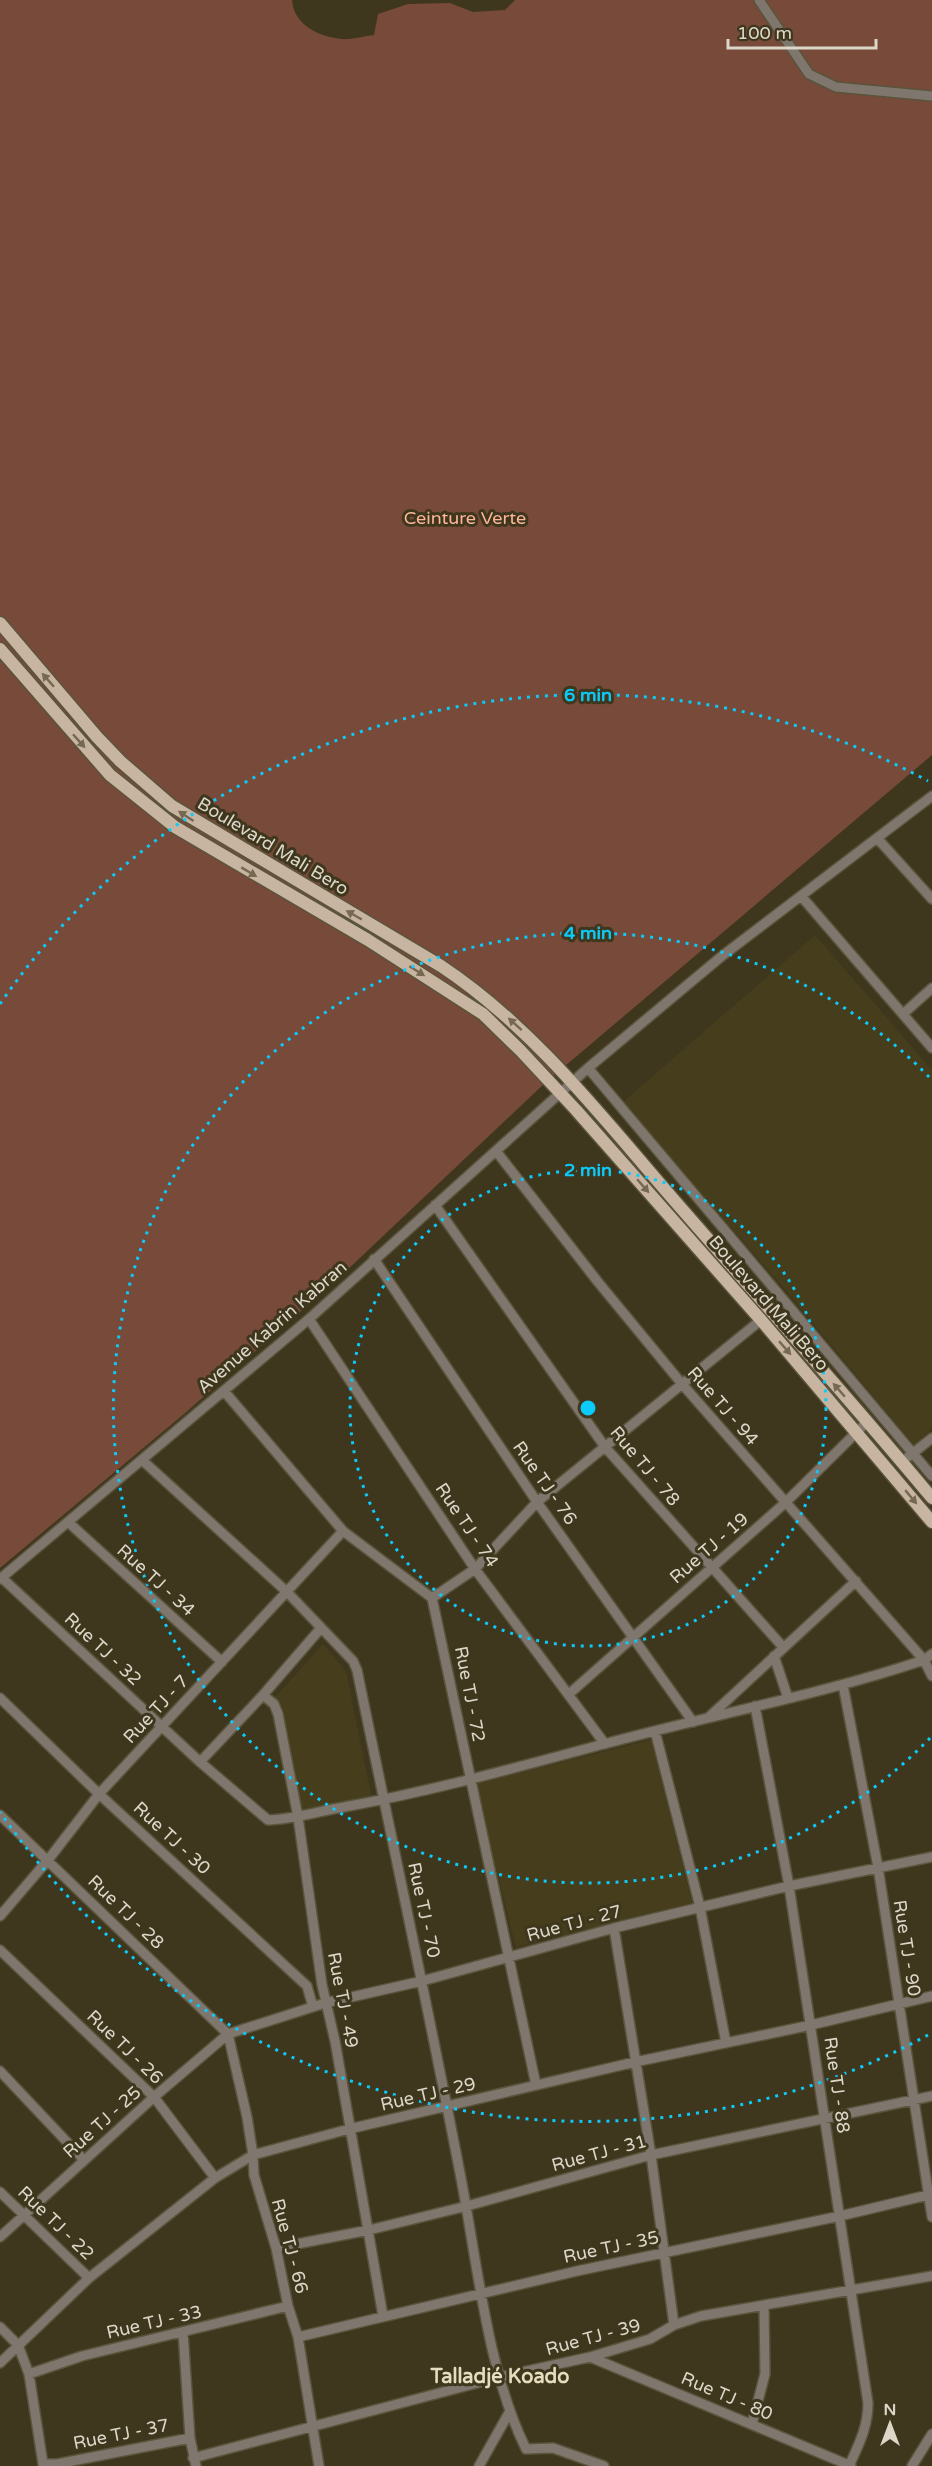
<svg xmlns="http://www.w3.org/2000/svg" width="932" height="2466" viewBox="0 0 932 2466" font-family="'Varela Round',sans-serif">
<style>
.built{fill:#463d1c}
.green{fill:#774a39}
.lines{fill:none;stroke-linecap:round;stroke-linejoin:round}
.minor-casing{stroke:#5a543c;stroke-width:12}
.major-casing{stroke:#5a543c;stroke-width:15}
.minor{stroke:#7f766d;stroke-width:9}
.major{stroke:#c7b4a1;stroke-width:12}
.oneway{fill:#756952}
.ring{fill:none;stroke:#0ccafa;stroke-width:3;stroke-dasharray:3 6}
.labels{text-anchor:middle;dominant-baseline:central;stroke-width:6;stroke-linejoin:round;paint-order:stroke}
.park-label{font-size:18px;fill:#ffb599;stroke:#3e371d}
.street-label{font-size:18px;fill:#dcd7c9;stroke:#3e371d}
.neighbourhood-label{font-size:20px;font-weight:bold;fill:#e6ddbf;stroke:#3e371d}
.centre{fill:#0ccafa;stroke:#3e371d;stroke-width:3}
.ring-label{font-size:18px;text-anchor:middle;font-weight:bold;fill:#0ccafa;stroke:#3e371d;stroke-width:6;stroke-linejoin:round;paint-order:stroke}
</style>
<rect width="100%" height="100%" fill="#3e371d"/>
<!-- built -->
<path class="built" d="M815,935L932,1070V1429L914,1445L783,1287L622,1103Z
M323,1644L346,1671L372,1800L294,1817L271,1702Z
M651,1740L692,1903L516,1947L475,1784Z"/>
<!-- green -->
<path class="green" d="M0,0H292C294,25 318,36 341,39C351,40 364,36 374,35L378,14L408,4L450,3L473,12L505,10L515,0H932V755L545,1083L344,1273L184,1414L0,1568Z"/>
<g class="lines">
<!-- minor casing -->
<g class="minor-casing">
<path id="minor" d="M759,0L809,74L836,87L932,96
M877,838L932,899
M801,896L932,1048
M903,1014L932,988
M588,1068L932,1476
M496,1151L598,1282L682,1384L924,1660L932,1676
M435,1205L605,1447L783,1647
M374,1259L537,1502L693,1722
M309,1319L475,1569L605,1744
M224,1391L343,1531L432,1598L536,2085
M908,1457L932,1438
M142,1460L287,1592L353,1661L357,1670C391,1836 427,2002 459,2168C477,2257 486,2368 526,2449L553,2448L604,2466
M68,1522L222,1662
M2,1578L200,1762L268,1820C294,1819 319,1811 344,1807C432,1791 518,1767 604,1744C711,1715 820,1695 924,1660L932,1654
M0,1579L309,1319L588,1068L722,956L932,796
M432,1598L475,1569L537,1502L761,1320
M774,1656L788,1698
M843,1685L878,1867L932,2217
M569,1694L785,1503L867,1422
M263,1695L274,1704L278,1714L298,1817L322,1985L335,2041L383,2316
M0,1698L99,1794L307,1986L313,2007
M755,1706L789,1886L868,2403C868,2427 859,2444 849,2466
M709,1717L856,1581
M655,1731L700,1907L726,2043
M200,1762L263,1695L321,1628
M0,1815L228,2034
M0,1916L48,1860L99,1794L343,1531
M614,1928L651,2155L674,2325
M0,1950L154,2097L215,2178
M228,2034L247,2117L253,2155L254,2175L276,2248L288,2306L298,2337L319,2466
M0,2071L84,2160
M0,2192L89,2278
M0,2237L154,2097L228,2034L325,2003L422,1981L614,1928L789,1886L932,1857
M276,2248L369,2230L467,2206L651,2155L932,2096
M0,2327L18,2345L29,2374L43,2464H57L190,2438
M183,2332L190,2438L196,2466
M298,2337L577,2271L840,2216L932,2194
M590,2357L851,2466
M0,2363L89,2278L215,2178L253,2155L349,2129L635,2062L811,2025L932,1996
M29,2374L82,2356L288,2306
M752,2424L765,2374L764,2306
M193,2458L500,2377L590,2357L650,2339L674,2325L701,2316L932,2276
M479,2466L510,2411
M912,2466L932,2434"/>
</g>
<!-- major casing -->
<g class="major-casing">
<path id="major" d="M0,623L97,737L120,761L172,806L441,966C533,1027 602,1117 674,1200C760,1299 848,1397 932,1498
M0,649L110,775L175,827L368,940L483,1014L520,1050L576,1110L761,1320L932,1522"/>
</g>
<!-- minor -->
<use href="#minor" class="minor"/>
<!-- major -->
<use href="#major" class="major"/>
</g>
<!-- one-way arrows -->
<defs><path id="oneway-solid" d="M-6-.8H1V-3.2L6.5 0L1 3.2V.8H-6Z" transform="scale(1.5)"/></defs>
<g class="oneway">
<use href="#oneway-solid" transform="translate(48 680) rotate(-131)"/>
<use href="#oneway-solid" transform="translate(79 741) rotate(48)"/>
<use href="#oneway-solid" transform="translate(186 816) rotate(-147)"/>
<use href="#oneway-solid" transform="translate(249 872) rotate(31)"/>
<use href="#oneway-solid" transform="translate(354 915) rotate(-150)"/>
<use href="#oneway-solid" transform="translate(417 971) rotate(32)"/>
<use href="#oneway-solid" transform="translate(515 1024) rotate(-138)"/>
<use href="#oneway-solid" transform="translate(643 1186) rotate(49)"/>
<use href="#oneway-solid" transform="translate(785 1348) rotate(49)"/>
<use href="#oneway-solid" transform="translate(839 1390) rotate(-131)"/>
<use href="#oneway-solid" transform="translate(911 1497) rotate(50)"/>
</g>
<!-- distance rings -->
<g class="ring">
<circle cx="588" cy="1408" r="238"/>
<path d="M930 1738A475 475 0 1 1 930 1078"/>
<path d="M928 2035A713 713 0 0 1 0 1812M0 1004A713 713 0 0 1 928 781"/>
</g>
<g class="labels">
<!-- park labels -->
<g class="park-label">
<text x="465" y="518">Ceinture Verte</text>
</g>
<!-- street labels -->
<g class="street-label">
<text transform="translate(273 846) rotate(31)">Boulevard Mali Bero</text>
<text transform="translate(769 1303) rotate(49)">Boulevard Mali Bero</text>
<text transform="translate(272 1327) rotate(-41)">Avenue Kabrin Kabran</text>
<text transform="translate(723 1406) rotate(49)">Rue TJ - 94</text>
<text transform="translate(645 1466) rotate(50)">Rue TJ - 78</text>
<text transform="translate(545 1483) rotate(55)">Rue TJ - 76</text>
<text transform="translate(467 1525) rotate(56)">Rue TJ - 74</text>
<text transform="translate(709 1548) rotate(-41)">Rue TJ - 19</text>
<text transform="translate(156 1580) rotate(42)">Rue TJ - 34</text>
<text transform="translate(103 1649) rotate(43)">Rue TJ - 32</text>
<text transform="translate(470 1694) rotate(79)">Rue TJ - 72</text>
<text transform="translate(156 1709) rotate(-47)">Rue TJ - 7</text>
<text transform="translate(172 1838) rotate(43)">Rue TJ - 30</text>
<text transform="translate(424 1910) rotate(78)">Rue TJ - 70</text>
<text transform="translate(126 1912) rotate(44)">Rue TJ - 28</text>
<text transform="translate(574 1923) rotate(-15)">Rue TJ - 27</text>
<text transform="translate(907 1948) rotate(81)">Rue TJ - 90</text>
<text transform="translate(343 2000) rotate(79)">Rue TJ - 49</text>
<text transform="translate(125 2047) rotate(44)">Rue TJ - 26</text>
<text transform="translate(837 2085) rotate(82)">Rue TJ - 88</text>
<text transform="translate(428 2094) rotate(-13)">Rue TJ - 29</text>
<text transform="translate(102 2122) rotate(-42)">Rue TJ - 25</text>
<text transform="translate(599 2153) rotate(-15)">Rue TJ - 31</text>
<text transform="translate(56 2223) rotate(44)">Rue TJ - 22</text>
<text transform="translate(290 2246) rotate(75)">Rue TJ - 66</text>
<text transform="translate(611 2247) rotate(-12)">Rue TJ - 35</text>
<text transform="translate(154 2322) rotate(-13)">Rue TJ - 33</text>
<text transform="translate(593 2337) rotate(-15)">Rue TJ - 39</text>
<text transform="translate(727 2396) rotate(23)">Rue TJ - 80</text>
<text transform="translate(121 2434) rotate(-11)">Rue TJ - 37</text>
</g>
<!-- neighbourhood labels -->
<g class="neighbourhood-label">
<text x="500" y="2377">Talladjé Koado</text>
</g>
</g>
<circle cx="588" cy="1408" r="9" class="centre"/>
<g class="ring-label">
<text x="588" y="701">6 min</text>
<text x="588" y="939">4 min</text>
<text x="588" y="1176">2 min</text>
</g>
<!-- north arrow -->
<g transform="translate(890 2424)" stroke="#3e371d" stroke-width="4.5" paint-order="stroke">
<path d="M0-4.5L10 22L0 15L-10 22Z" fill="#dcd7c9"/>
<text y="-9" font-size="16" font-weight="bold" text-anchor="middle" fill="#dcd7c9">N</text>
</g>
<!-- scale -->
<path d="M728 39v9h148v-9" fill="none" stroke="#dcd7c9" stroke-width="3"/>
<text x="737" y="39" font-size="18" fill="#dcd7c9" stroke="#3e371d" stroke-width="4.5" paint-order="stroke">100 m</text>
</svg>
